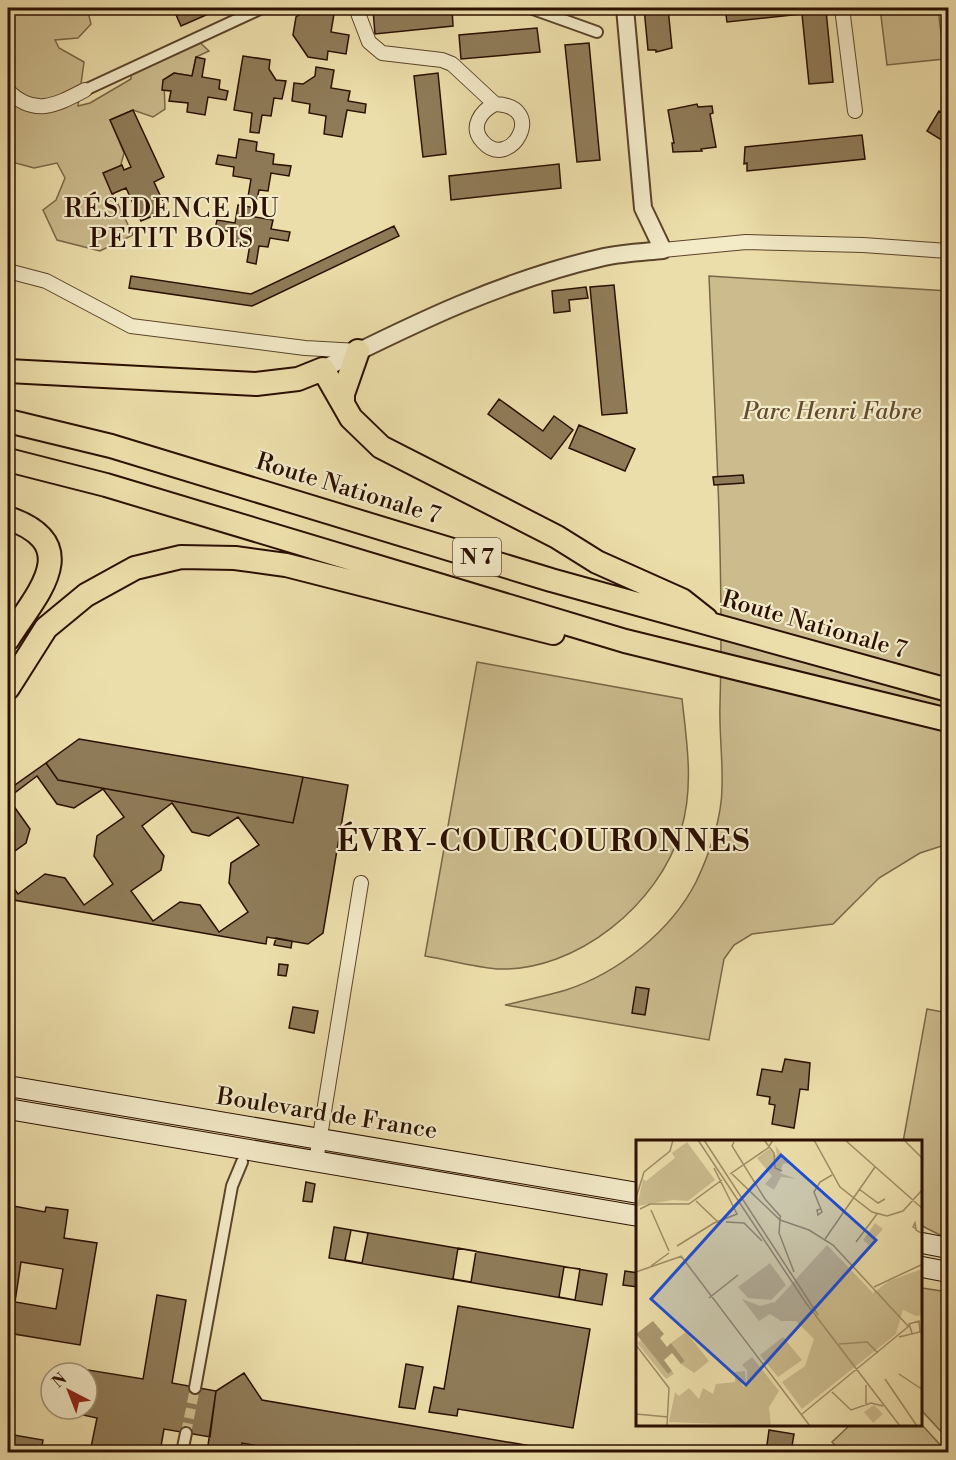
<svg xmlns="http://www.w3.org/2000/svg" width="956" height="1460" viewBox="0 0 956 1460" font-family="'Libre Bodoni',serif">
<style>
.green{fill:#cbbb8d;stroke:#7b6646;stroke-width:1.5}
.building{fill:#8f7b58;stroke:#2b1000;stroke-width:1.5;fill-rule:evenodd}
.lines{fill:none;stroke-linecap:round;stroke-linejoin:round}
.pedestrian-tunnel{stroke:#cfbf90;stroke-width:10;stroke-dasharray:10 5;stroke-linecap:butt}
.pedestrian-casing{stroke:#5b442a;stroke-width:14}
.minor-casing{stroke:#5b442a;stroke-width:16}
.tertiary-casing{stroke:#5b442a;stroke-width:20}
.secondary-casing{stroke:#2b1000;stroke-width:22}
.primary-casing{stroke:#2b1000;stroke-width:26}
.pedestrian{stroke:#f3eac8;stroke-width:10}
.minor{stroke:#f3eac8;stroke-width:14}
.tertiary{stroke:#f3eac8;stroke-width:16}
.secondary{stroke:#f3eac8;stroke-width:20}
.primary{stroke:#ecdeaa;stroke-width:22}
.labels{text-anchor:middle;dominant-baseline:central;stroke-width:4.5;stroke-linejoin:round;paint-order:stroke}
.shield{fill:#f3eac8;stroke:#67513c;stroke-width:1.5}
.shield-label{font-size:22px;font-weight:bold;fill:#2b1000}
.park-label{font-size:24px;font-style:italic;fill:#634c31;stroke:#f3eac8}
.street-label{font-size:24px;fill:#2b1000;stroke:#f3eac8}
.neighbourhood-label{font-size:26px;letter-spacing:1.5px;fill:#2b1000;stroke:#f3eac8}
.district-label{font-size:30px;font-weight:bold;letter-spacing:1.5px;fill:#2b1000;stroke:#f3eac8}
.inset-road{fill:none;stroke:#9f8c66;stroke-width:1.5}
.view{fill:#1d4ed8;fill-opacity:0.15;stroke:#1d4ed8;stroke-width:3}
.inset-edge{fill:none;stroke:#2b1000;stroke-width:3}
</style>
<rect width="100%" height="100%" fill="#ecdeaa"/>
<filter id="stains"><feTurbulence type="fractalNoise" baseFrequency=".00333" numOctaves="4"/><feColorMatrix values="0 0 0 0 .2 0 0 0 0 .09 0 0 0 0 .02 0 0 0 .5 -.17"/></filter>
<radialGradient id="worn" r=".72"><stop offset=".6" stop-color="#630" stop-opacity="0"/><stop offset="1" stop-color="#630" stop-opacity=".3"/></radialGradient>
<!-- green -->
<path class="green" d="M8,8H87L91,24L78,38L55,40L59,48L84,62L78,106L90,103L131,79V70L193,36L209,51L196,57L192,76L174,73L164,80L165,109L153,117L133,110L110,120L124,153L113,194L133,235L100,251L57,240L43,210L56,200L65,178L57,163L34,168L8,161Z
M880,8H938L944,59L887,65Z
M709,276L948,291V844L920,853L879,878L833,924L752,934L734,945L724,959L709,1040L505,1005C525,1000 546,996 566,990C618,973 671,931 696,882C709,855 722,818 722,787C723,760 719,732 720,705C724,562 715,419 709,276Z
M477,662L682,699C687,743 694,787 681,830C659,904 577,972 497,969C473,967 449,960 425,956Z
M927,1009L948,1013V1232L940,1235L922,1226V1142H903Z
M922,1288L948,1292V1439L922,1411Z
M922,1425L944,1449L940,1452H842L832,1442L849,1426Z"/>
<!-- building -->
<path class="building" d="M173,8H222L181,26Z
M325,8H335L331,32L349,35L346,54L328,51L327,60L308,57L293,35L296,17L306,10L325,12Z
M397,8H452L453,26L375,34L373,10Z
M644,8H668L672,48L656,52V50H648Z
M725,8H802V12L826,10L833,82L809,84L802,14L727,22Z
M537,28L540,52L461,59L459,35Z
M589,43L600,160L577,162L565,45Z
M243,56L270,60L269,69L276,80L286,81L282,99L274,98L271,116L262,115L259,133L250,132L252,113L234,110Z
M196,57L205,59L202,77L220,80L219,89L228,91L226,100L208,97L205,115L187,112L188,103L169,101L171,91L162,90L163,80L174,73L192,76Z
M316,67L334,70L331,88L350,91L348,101L366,104L365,113L347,110L342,137L324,134L326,116L309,113L310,104L292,101L294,83L303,84L315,76Z
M438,73L446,154L423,157L414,76Z
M697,104L698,107L712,106L713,113L710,114L716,147L701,149L702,151L673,152L672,143H674L668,110Z
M133,110L164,177L154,182L167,210L141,221L126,188L112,194L103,173L122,165L124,170L131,167L110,120Z
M939,111L948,116V144L927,131Z
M862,135L865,159L747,171V163L744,164L745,147Z
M239,139L257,142L256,151L274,154L273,164L291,166L289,176L271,173L268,191L259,190L257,199L248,197L251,179L233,176L234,167L216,164L218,155L236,158Z
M559,164L561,188L451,200L449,176Z
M238,205L256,208L255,217L273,220L271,229L290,232L288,241L270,238L268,247L259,246L256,264L247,262L250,244L232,241L233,232L215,229L217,220L235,223Z
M394,226L399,236L252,306L129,288L131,276L251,294Z
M614,285L627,413L602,415L590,287Z
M586,287L588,298L569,300L570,311L554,313L552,291Z
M499,399L543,431L554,416L573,430L551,459L488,414Z
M579,425L635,449L625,471L569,448Z
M743,475L744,483L714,485L713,477Z
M79,739L303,777L293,823L58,780L46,763Z
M46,763L58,780L293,823L303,777L348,785L323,933L308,944L267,937L266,944L8,899V790Z
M37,776L57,804L74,808L103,789L124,817L97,836L94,856L113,884L84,905L65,878L45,874L18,894L8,880V856L26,843L30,829L8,798Z
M172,803L192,832L209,836L238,817L259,845L231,863L229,883L248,912L219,932L200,905L180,902L153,921L131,891L161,870L164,856L142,826Z
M276,938L292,941L291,948L274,945Z
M279,964L288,965L286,976L278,975Z
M636,987L649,989L645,1015L632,1013Z
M293,1007L318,1011L314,1033L289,1028Z
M785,1059L810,1063L808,1090L800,1089L794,1128L772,1124L775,1105L769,1104L770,1097L757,1095L762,1069L782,1072Z
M306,1182L315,1184L312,1202L303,1201Z
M8,1205L45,1212L46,1207L68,1210L64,1238L97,1243L80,1345L8,1333ZM21,1262L63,1269L56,1309L15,1302Z
M334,1227L607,1274L602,1305L329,1258Z
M351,1230L368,1233L362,1263L345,1260Z
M458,1248L476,1251L471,1282L453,1279Z
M564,1267L580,1269L575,1300L559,1297Z
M625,1271L638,1273V1287L623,1285Z
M157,1295L186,1300L172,1383L216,1391L210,1437L164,1429L160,1452H90L97,1418L69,1412V1409H87V1373H75L76,1368L143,1379Z
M458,1306L590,1329L573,1428L458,1409L457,1416L429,1412L434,1387L444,1389Z
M406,1364L423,1367L415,1409L399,1407Z
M244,1373L262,1400L566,1452H401L357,1445L356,1452H269L270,1448L242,1443L240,1452H207L216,1391Z
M769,1430L794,1434L791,1452H766Z
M8,1434L43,1440L41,1452H8Z"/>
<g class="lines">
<!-- pedestrian-tunnel -->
<path class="pedestrian-tunnel" d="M186,1433L195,1388"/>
<!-- pedestrian casing -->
<g class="pedestrian-casing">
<path id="pedestrian" d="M530,8L597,32
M85,90L262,8
M195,1388L232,1186L242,1162
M182,1452L186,1433"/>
</g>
<!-- minor casing -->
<g class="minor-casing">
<path id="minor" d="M356,8L369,42L382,53L442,60L452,64L495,104C549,106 510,172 483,142C469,127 481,111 495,104
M842,8L855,111
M8,91C35,117 56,105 85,90
M663,250L746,242L863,245L948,251
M8,271L46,281L131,326L305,348L358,351
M316,1161L361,883"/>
</g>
<!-- tertiary casing -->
<g class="tertiary-casing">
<path id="tertiary" d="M323,369C415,323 503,280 604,257C623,253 643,252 663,250L643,208L625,8"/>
</g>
<!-- secondary casing -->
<g class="secondary-casing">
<path id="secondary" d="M8,1086L638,1193
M8,1109L638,1216
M922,1243L948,1248
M922,1267L948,1272"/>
</g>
<!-- primary casing -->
<g class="primary-casing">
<path id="primary" d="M8,371L256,384L298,379L323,369L351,418L381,447L557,537L597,562L682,600L706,619
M343,403V394L358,351
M8,421L111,446L551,580L948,690
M8,460L106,485L625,641L948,720
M8,518C86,545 36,595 8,639
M8,688L46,628L86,595L135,568L181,557L235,558L286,565L553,633"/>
</g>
<!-- pedestrian -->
<use href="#pedestrian" class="pedestrian"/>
<!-- minor -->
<use href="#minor" class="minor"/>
<!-- tertiary -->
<use href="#tertiary" class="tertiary"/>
<!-- secondary -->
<use href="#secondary" class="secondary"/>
<!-- primary -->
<use href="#primary" class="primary"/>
</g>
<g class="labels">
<!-- shield labels -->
<rect class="shield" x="453" y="538" width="48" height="38" rx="4.5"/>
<g class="shield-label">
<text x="477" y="557">N 7</text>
</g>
<!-- park labels -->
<g class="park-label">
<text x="832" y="412">Parc Henri Fabre</text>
</g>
<!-- street labels -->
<g class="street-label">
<text transform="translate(348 489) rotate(17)">Route Nationale 7</text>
<text transform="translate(814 625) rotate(16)">Route Nationale 7</text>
<text transform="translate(327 1114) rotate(9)">Boulevard de France</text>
</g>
<!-- neighbourhood labels -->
<g class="neighbourhood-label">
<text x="172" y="209">RÉSIDENCE DU<tspan x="172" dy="30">PETIT BOIS</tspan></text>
</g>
<!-- district labels -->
<g class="district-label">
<text x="544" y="842">ÉVRY-COURCOURONNES</text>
</g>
</g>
<!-- overview -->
<g transform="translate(636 1140)">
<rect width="286" height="286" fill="#ecdeaa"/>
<path d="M51,2L79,40L52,61L37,60L1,66L7,39L10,41L39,18L36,13ZM139,5L153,23L147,24L144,33L161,39L145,37L138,50L129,44L136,36L121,18L133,9L141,16ZM239,83L247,89L233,105L227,100ZM191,105L237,153L253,141L286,129V175L280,176L267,170L260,194L166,269L146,242L169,226L178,199L160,181H145L134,174L123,181L106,159L124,166L139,162ZM134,123L150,145L135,160L112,158L102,147ZM50,192L73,221L58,233L45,224L49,221L35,203ZM147,197L166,220L142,237L124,215ZM5,200L32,234L36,231L38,234L30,239L1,203ZM116,217L143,251L133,267L135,286L33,282L39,252L43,256L53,248L63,259L67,248L77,254L80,244L99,242V232L109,231L110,242L105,243L108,247L111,244V230L106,225ZM238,265L247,274L237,283L228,272Z" fill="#cbbb8d"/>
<path d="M17,181L28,194L24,198L31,207L35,203L49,221L45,224L36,213L28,220L36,231L32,234L0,194Z" fill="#aa9870"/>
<path class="inset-road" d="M62,0L170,163L264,286M68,0L182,175M128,0L138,13L139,28L146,31M178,0L204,47L236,72L251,76L267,71L287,49M209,0L287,69M268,0L287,19M98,2L96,6L129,59L145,77M94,34L132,8L137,0M96,34L144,80L143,93L158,132M223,49L242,63L249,59M0,58L8,32L34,11L37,0M60,61L84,84M4,69L14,64H53L86,40M185,69L181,70L182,75L186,72L178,52L184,42L196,35M15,70L33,111M144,77V80L173,90L197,105L272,186M90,82L108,83L126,101M280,89L279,83L277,87L280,89V90L287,94M189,99L239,27M220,102L241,74M41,106L78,83L101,74L78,28M45,116L174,286M15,126L33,113M0,132L46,116M238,147L287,124M73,158L102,135M263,197L284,192L283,181L273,184L276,193M203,204L231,202L242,213M0,205L33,248L31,286M263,234L287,250M249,239L281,286M196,252L215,270L235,263L247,266M230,265V245M0,274L32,277M166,274L273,186"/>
<path class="view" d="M145,15L240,100L110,245L15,159Z"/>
<rect width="286" height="286" class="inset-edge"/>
</g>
<!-- margin -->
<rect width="956" height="1460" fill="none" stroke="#ecdeaa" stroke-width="30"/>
<rect x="9" y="9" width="938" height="1442" fill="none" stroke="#2b1000" stroke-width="3"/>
<rect x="15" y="15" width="926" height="1430" fill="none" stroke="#2b1000" stroke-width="1.5"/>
<!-- north arrow -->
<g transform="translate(69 1391) rotate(318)"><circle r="28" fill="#f3eac8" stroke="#a39378" stroke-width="1.5"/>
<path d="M0-4.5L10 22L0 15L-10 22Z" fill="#8f2418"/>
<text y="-9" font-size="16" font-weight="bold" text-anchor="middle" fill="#2b1000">N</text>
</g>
<rect width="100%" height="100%" filter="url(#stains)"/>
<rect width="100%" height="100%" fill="url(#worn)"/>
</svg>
